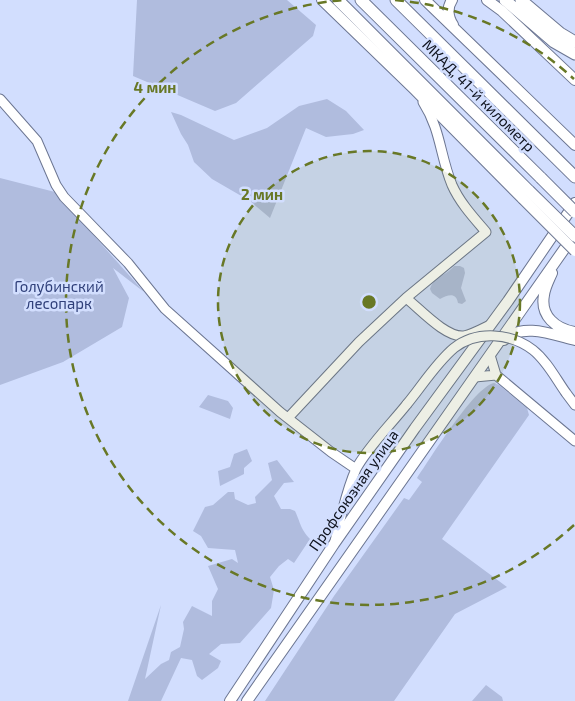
<svg xmlns="http://www.w3.org/2000/svg" width="575" height="701" viewBox="0 0 575 701" font-family="'Exo 2',sans-serif">
<style>
.green{fill:#b0bcde}
.lines{fill:none;stroke-linecap:round;stroke-linejoin:round}
.secondary-casing{stroke:#6c7692;stroke-width:11}
.primary-casing{stroke:#6c7692;stroke-width:12}
.highway-casing{stroke:#6c7692;stroke-width:13}
.secondary{stroke:#fff;stroke-width:9}
.primary{stroke:#fff;stroke-width:10}
.highway{stroke:#fff;stroke-width:11}
.secondary-bridge-casing{stroke:#6c7692;stroke-width:11;stroke-linecap:butt}
.primary-bridge-casing{stroke:#6c7692;stroke-width:12;stroke-linecap:butt}
.highway-bridge-casing{stroke:#6c7692;stroke-width:13;stroke-linecap:butt}
.secondary-bridge{stroke:#fff;stroke-width:9}
.primary-bridge{stroke:#fff;stroke-width:10}
.highway-bridge{stroke:#fff;stroke-width:11}
.ring{fill:none;stroke:#687826;stroke-width:2.5;stroke-dasharray:9 6}
.labels{text-anchor:middle;dominant-baseline:central;stroke-width:5;stroke-linejoin:round;paint-order:stroke}
.street-label{font-size:15px;fill:#0f131e;stroke:#d2defe}
.park-label{font-size:15px;fill:#30407a;stroke:#d2defe}
.centre{fill:#687826;stroke:#d2defe;stroke-width:2.5}
.ring-label{font-size:15px;text-anchor:middle;font-weight:bold;fill:#687826;stroke:#d2defe;stroke-width:5;stroke-linejoin:round;paint-order:stroke}
</style>
<rect width="100%" height="100%" fill="#d2defe"/>
<!-- green -->
<path class="green" d="M137,0H287L316,25L313,36L236,103L215,111L133,76Z
M327,99L346,111L364,130L353,134L326,137L306,128L270,218L250,201L212,179L194,162L188,145L181,134L171,112L181,115L234,140L267,128L299,106Z
M0,178L55,192L144,292L113,268L129,298L122,327L63,362L0,385Z
M454,266H460L464,268L465,273L461,288L466,301L462,304L458,303C456,292 448,295 440,299L432,293L430,289C434,276 446,276 454,266Z
M494,383L499,385L527,408L529,415L442,539L507,587L455,614L394,701H265L334,596L404,498L409,500L422,482L417,478C430,459 474,387 494,383Z
M208,395L228,401L233,408L230,419L199,407Z
M247,449L252,461L244,468V474L220,486L218,471L230,467L234,454Z
M277,460L294,482L284,483L274,496L281,509H290L295,511C301,524 300,528 310,539L294,563L288,559L279,566L270,577L274,590L271,608L240,643L221,644L209,654L221,661L218,668L202,680L197,676L192,660L181,658L161,701H128L161,605L145,679L161,664L169,660L171,652L180,647L184,629L183,622L192,606L212,616V601L218,589L208,566L232,559L238,563L235,550L208,548L201,536L193,531L205,507L213,505L228,492H234L235,499L248,505L256,503L255,497L272,480L268,463Z
M486,685L502,697L503,701H472Z"/>
<g class="lines">
<!-- secondary casing -->
<g class="secondary-casing">
<path id="secondary" d="M0,99L37,141L56,185L64,197L128,263L165,309L280,412L331,452L356,469
M406,298C420,309 446,338 464,336C473,334 482,329 490,325
M490,355L496,375L575,441
M475,377L496,375
M566,393L575,405
M288,418L359,342L406,298L486,232C474,218 460,203 452,185C440,156 441,130 423,102
M335,541C341,517 346,491 356,469C367,448 392,423 407,404"/>
</g>
<!-- primary casing -->
<g class="primary-casing">
<path id="primary" d="M322,0L414,89L523,199
M425,0L575,145
M452,0C446,9 448,17 453,25
M487,0L502,11L575,80
M552,273C549,280 545,287 544,295C540,316 556,329 575,332
M504,340C522,322 554,335 575,340
M230,701L334,544L415,428L508,301L575,203
M247,701L572,238"/>
</g>
<!-- highway casing -->
<g class="highway-casing">
<path id="highway" d="M338,0L529,191
M361,0L541,178
M396,0L575,177
M505,0L554,42L575,54
M521,0L560,33L575,42"/>
</g>
<!-- secondary -->
<use href="#secondary" class="secondary"/>
<!-- primary -->
<use href="#primary" class="primary"/>
<!-- highway -->
<use href="#highway" class="highway"/>
<!-- secondary-bridge casing -->
<g class="secondary-bridge-casing">
<path id="secondary-bridge" d="M407,404C422,386 436,363 454,348C477,330 511,333 533,350C547,361 556,379 566,393"/>
</g>
<!-- primary-bridge casing -->
<g class="primary-bridge-casing">
<path id="primary-bridge" d="M523,199L575,251"/>
</g>
<!-- highway-bridge casing -->
<g class="highway-bridge-casing">
<path id="highway-bridge" d="M541,178L575,212
M529,191L575,236"/>
</g>
<!-- secondary-bridge -->
<use href="#secondary-bridge" class="secondary-bridge"/>
<!-- primary-bridge -->
<use href="#primary-bridge" class="primary-bridge"/>
<!-- highway-bridge -->
<use href="#highway-bridge" class="highway-bridge"/>
</g>
<!-- distance rings -->
<circle cx="369" cy="302" r="151" fill="#687826" fill-opacity=".12"/>
<g class="ring">
<circle cx="369" cy="302" r="151"/>
<path d="M574 525A303 303 0 1 1 343 0M395 0A303 303 0 0 1 574 79"/>
</g>
<g class="labels">
<!-- street labels -->
<g class="street-label">
<text transform="translate(479 95) rotate(45)">МКАД, 41-й километр</text>
<text transform="translate(353 490) rotate(-55)">Профсоюзная улица</text>
</g>
<!-- park labels -->
<g class="park-label">
<text x="59" y="286">Голубинский<tspan x="59" dy="17">лесопарк</tspan></text>
</g>
</g>
<circle cx="369" cy="302" r="8" class="centre"/>
<g class="ring-label">
<text x="155" y="93">4 мин</text>
<text x="262" y="200">2 мин</text>
</g>
</svg>
